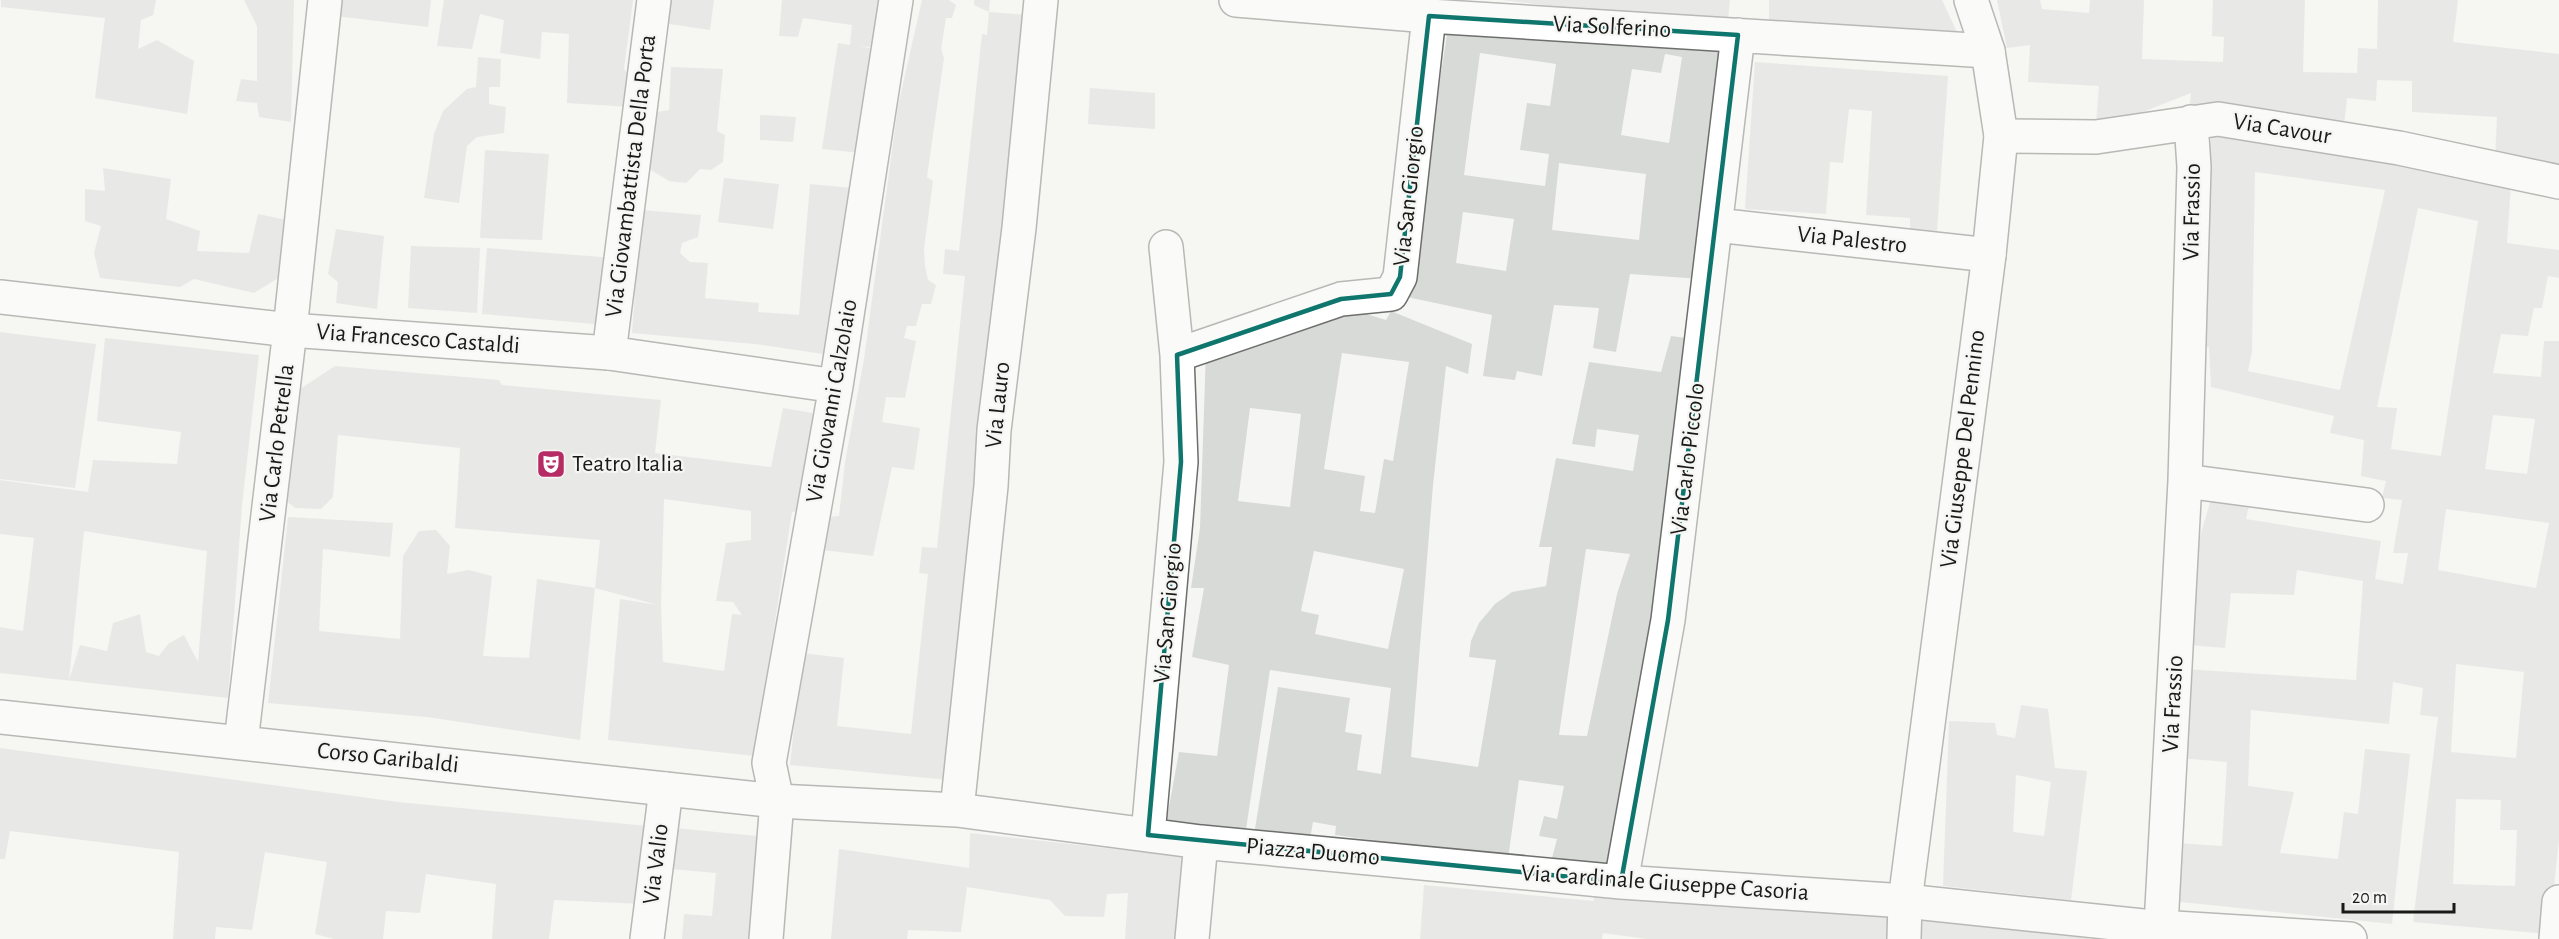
<svg xmlns="http://www.w3.org/2000/svg" width="2559" height="939" viewBox="0 0 2559 939" font-family="'Alegreya Sans',sans-serif">
<style>
.building{fill:#d8dad7;fill-rule:evenodd}
.lines{fill:none;stroke-linecap:round;stroke-linejoin:round}
.street-casing{stroke:#6d6f6c;stroke-width:36}
.secondary-casing{stroke:#6d6f6c;stroke-width:36}
.street{stroke:#fff;stroke-width:33}
.secondary{stroke:#fff;stroke-width:33}
.marked{fill:none;stroke:#0f766e;stroke-width:4.5;stroke-linejoin:round}
.labels{text-anchor:middle;dominant-baseline:central;stroke-width:4.5;stroke-linejoin:round;paint-order:stroke}
.street-label{font-size:24px;fill:#191918;stroke:#f5f6f3}
.poi-label{font-size:24px;fill:#191918;stroke:#f5f6f3;text-anchor:start}
</style>
<rect width="100%" height="100%" fill="#f5f6f3"/>
<!-- building -->
<path class="building" d="M1,0H156L153,15L141,20L138,49L157,40L194,61L187,114L95,98L105,18L1,7Z
M244,0H294L291,122L259,117L257,103L236,101L241,79L257,81V26Z
M336,0H431L428,27L335,16Z
M444,0H633L624,69L634,84L630,107L567,103L569,34L542,32L540,59L500,53L504,20L480,14L472,49L437,46Z
M664,0H714L710,30L662,23Z
M782,0H883L881,48L859,46L875,49L861,153L822,149L838,43L850,45L852,25L803,18L798,37L779,36Z
M922,0H949L956,5L952,18H946L941,49L944,58L927,177L933,181L924,249L925,266L928,280L936,285L931,304H922L916,326H907L904,338L916,341L905,398L886,397L882,422L920,428L914,470L892,467L873,556L822,550L828,517L839,516L845,462L864,359L898,106Z
M974,0H990L989,12L1028,15L949,780L790,765L802,653L844,658L837,726L911,734L928,574L919,573L922,547L937,548L965,276L943,274L945,249L959,251L982,34L987,35L989,12L974,5Z
M1502,0H1730L1728,20L1590,11Z
M1769,0H1942L1957,32L1769,24Z
M1997,0H2040L2042,9L2089,13L2090,0H2144L2142,59L2223,62L2224,37L2212,36L2213,0H2305L2303,72L2357,73L2358,48L2377,49L2378,0H2458L2453,42L2559,54V171L2495,160L2497,117L2412,112V81L2377,80L2376,101L2347,98L2344,126L2189,109L2191,93L2112,124H2096L2099,86L2028,82L2030,45L2007,48Z
M1449,21L1728,43L1702,279L1630,274L1616,352L1593,348L1599,308L1554,305L1542,376L1517,371L1515,380L1483,376L1492,315L1407,297ZM1480,53L1556,64L1550,106L1527,103L1520,150L1549,154L1545,186L1464,175ZM1665,54L1682,57L1669,143L1621,135L1632,69L1661,73ZM1559,163L1646,174L1639,240L1552,230ZM1463,212L1514,219L1506,271L1456,263Z
M478,57L501,59L500,87H489V104L506,107L504,133L477,137L467,146L459,203L424,198L434,134L443,111L467,89L476,87Z
M1755,62L1948,76L1937,231L1910,230V218L1866,215L1872,111L1849,109L1843,163L1830,162L1826,214L1745,209Z
M671,67L723,69L717,131L725,135L723,162L711,170L700,169L686,183L669,181L646,167L657,112L669,110Z
M1090,88L1155,93V129L1088,124Z
M760,115L796,117L793,142L760,140Z
M2211,130L2511,184L2507,243L2559,250V278L2548,276L2542,308H2534L2528,336L2501,334L2493,373L2541,377L2544,341H2559V839L2549,934L2413,922L2438,717L2420,715L2423,688L2393,682L2389,724L2251,710L2248,786L2294,792L2280,853L2338,859L2344,812L2358,814L2365,749L2410,754L2392,924L2172,901L2176,843L2222,846L2227,762L2180,758L2185,669L2356,680L2363,581L2297,570L2294,595L2231,593L2225,648L2189,645L2190,570L2212,496L2250,501L2246,519L2381,541L2375,579L2403,584L2408,553H2393L2402,500L2382,498L2386,481L2361,476L2364,440L2330,433L2334,416L2211,387L2209,347H2203ZM2255,172L2385,190L2340,390L2248,371L2252,352ZM2418,208L2478,221L2441,456L2391,449L2397,408L2377,407ZM2493,415L2535,419L2527,474L2485,469ZM2446,509L2549,523L2536,588L2438,570ZM2456,664L2524,672L2516,758L2451,752ZM2456,799L2501,800L2500,830H2517L2515,886L2453,884Z
M485,150L549,154L542,240L480,238Z
M103,168L171,179L166,219L200,231L197,251L249,253L258,214L291,221L283,275L254,293L194,279L180,287L100,278L94,253L101,226L85,221V189L105,191Z
M724,178L779,184L773,229L718,222Z
M810,184L852,188L830,355L755,344L632,333L641,210L701,215L698,237L682,243L680,253L690,262L708,263L705,298L759,303L758,312L799,315Z
M336,229L384,236L377,309L336,303L338,282L328,274Z
M411,246L480,248L477,313L408,308Z
M487,248L614,258L605,325L482,314Z
M1343,307L1386,320L1391,311L1472,344L1468,374L1446,366L1433,485L1411,757L1478,767L1496,660L1469,657L1471,641L1479,623L1495,604L1512,592L1546,586L1552,547H1539L1556,458L1633,471L1639,435L1597,429L1595,447L1572,444L1589,362L1661,372L1671,336L1694,339L1615,869L1552,858L1557,839L1539,836L1544,816L1557,819L1564,786L1519,780L1508,859L1335,835L1336,826L1313,822L1309,844L1254,835L1278,687L1350,698L1345,732L1362,735L1357,770L1381,774L1391,688L1270,670L1245,836L1166,823L1179,752L1217,756L1229,665L1192,657L1204,588H1191L1200,528L1206,351ZM1342,353L1409,362L1393,461L1384,459L1375,513L1360,511L1365,476L1324,469ZM1250,408L1301,414L1290,507L1238,501ZM1586,549L1630,554L1617,594L1587,736L1559,735ZM1314,551L1404,569L1388,649L1315,634L1319,615L1301,611Z
M0,332L96,344L75,488L0,479Z
M105,338L259,355L242,505L228,698L0,673V627L23,631L34,538L0,534V480L88,492L93,460L177,464L181,432L97,421ZM84,531L207,551L198,662L184,635L168,644L159,656L146,652L140,614L113,623L107,651L80,645L69,680Z
M335,366L499,380L502,385L661,400L655,453L771,467L783,408L818,414L803,510L792,512L754,756L608,740L620,599L658,605L595,588L580,740L427,717L268,703L288,517L393,523L390,557L323,549L319,631L400,639L403,556L419,531L436,530L450,546L447,574L469,570L492,576L483,656L529,658L537,579L595,588L600,540L455,528L460,448L338,435L333,497L321,509L295,508L284,499L300,389ZM664,499L751,511V540L726,543L716,601L733,602L742,615L732,614L724,671L663,662L661,605Z
M2021,705L2048,709L2055,768L2087,771L2071,900L1943,886L1949,721L1995,723L1997,735L2015,738ZM2016,775L2051,782L2044,836L2013,832Z
M0,748L398,802L647,826L643,904L554,900L549,939H492L496,884L426,874L420,913L386,911L383,939H334L315,934L327,862L265,852L252,930L216,927L215,939H173L179,852L10,831L5,859H0Z
M675,828L757,836L748,939H682L684,914L712,916L716,873L671,869Z
M970,833L1196,858L1187,939H1125L1128,893L1107,894L1104,917L1065,916L1050,900L967,887L961,932L908,930L907,939H831L839,849L969,868Z
M1424,885L1594,901L1593,886L1895,907L1894,939H1647L1603,933L1602,939H1420Z
M1920,917L2088,938V939H1919Z"/>
<g class="lines">
<!-- street casing -->
<g class="street-casing">
<path id="street" d="M1236,0L1429,16L1988,51
M2001,136L2096,137L2218,119L2399,148L2559,182
M1716,225L1989,255
M1166,247L1177,355
M0,297L290,330L325,0
M609,353L654,0
M2185,481L2367,505
M777,801L957,810L1201,842L1621,882L1905,901L2143,926L2350,939
M957,810L991,486L994,430L1019,228L1041,0
M1148,835L1181,462L1177,355L1341,299L1391,294L1400,277L1429,16
M1621,882L1668,620L1738,35
M2161,926L2185,481L2194,167L2191,122
M647,939L666,789
M1192,939L1201,842
M2556,939L2559,902"/>
</g>
<!-- secondary casing -->
<g class="secondary-casing">
<path id="secondary" d="M0,717L777,801
M241,742L290,330L609,353L836,386
M766,939L777,801L769,763L836,386L896,0
M1904,939L1905,901L1989,255L2001,136L1988,51L1971,0"/>
</g>
<!-- street -->
<use href="#street" class="street"/>
<!-- secondary -->
<use href="#secondary" class="secondary"/>
</g>
<!-- marked area -->
<path d="M0 0H2559V939H0ZM1429,16L1738,35L1668,620L1621,882L1148,835L1181,462L1177,355L1341,299L1391,294L1400,277Z" fill="#f5f6f3" fill-opacity=".55" fill-rule="evenodd"/>
<path class="marked" d="M1429,16L1738,35L1668,620L1621,882L1148,835L1181,462L1177,355L1341,299L1391,294L1400,277Z"/>
<!-- icons -->
<defs>
<g id="theatre-square" transform="scale(1.5)"><rect x="-9" y="-9" width="18" height="18" rx="4" fill="#b62b63" stroke="#f5f6f3"/><path d="M-5-5.5Q0-4 5-5.5V0Q5 5 0 6Q-5 5-5 0ZM-3.3-2.5H-1v1.5H-3.3ZM1-2.5H3.3v1.5H1ZM-2.8 1Q0 5.5 2.8 1Z" fill="#fff"/></g>
</defs>
<g fill-rule="evenodd">
<use href="#theatre-square" x="551" y="464"/>
</g>
<g class="labels">
<!-- street labels -->
<g class="street-label">
<text transform="translate(1612 27) rotate(3)">Via Solferino</text>
<text transform="translate(2282 129) rotate(9)">Via Cavour</text>
<text transform="translate(631 176) rotate(-83)">Via Giovambattista Della Porta</text>
<text transform="translate(1409 196) rotate(-84)">Via San Giorgio</text>
<text transform="translate(2192 212) rotate(-89)">Via Frassio</text>
<text transform="translate(1852 240) rotate(6)">Via Palestro</text>
<text transform="translate(418 339) rotate(4)">Via Francesco Castaldi</text>
<text transform="translate(832 401) rotate(-80)">Via Giovanni Calzolaio</text>
<text transform="translate(998 405) rotate(-84)">Via Lauro</text>
<text transform="translate(277 443) rotate(-83)">Via Carlo Petrella</text>
<text transform="translate(1963 449) rotate(-83)">Via Giuseppe Del Pennino</text>
<text transform="translate(1688 459) rotate(-83)">Via Carlo Piccolo</text>
<text transform="translate(1168 613) rotate(-85)">Via San Giorgio</text>
<text transform="translate(2173 704) rotate(-87)">Via Frassio</text>
<text transform="translate(388 758) rotate(6)">Corso Garibaldi</text>
<text transform="translate(1313 852) rotate(5)">Piazza Duomo</text>
<text transform="translate(656 864) rotate(-83)">Via Valio</text>
<text transform="translate(1665 883) rotate(4)">Via Cardinale Giuseppe Casoria</text>
</g>
<!-- poi labels -->
<g class="poi-label">
<text x="572" y="464">Teatro Italia</text>
</g>
</g>
<!-- scale -->
<path d="M2343 903v9h111v-9" fill="none" stroke="#191918" stroke-width="3"/>
<text x="2352" y="903" font-size="18" fill="#191918" stroke="#f5f6f3" stroke-width="4.5" paint-order="stroke">20 m</text>
</svg>
